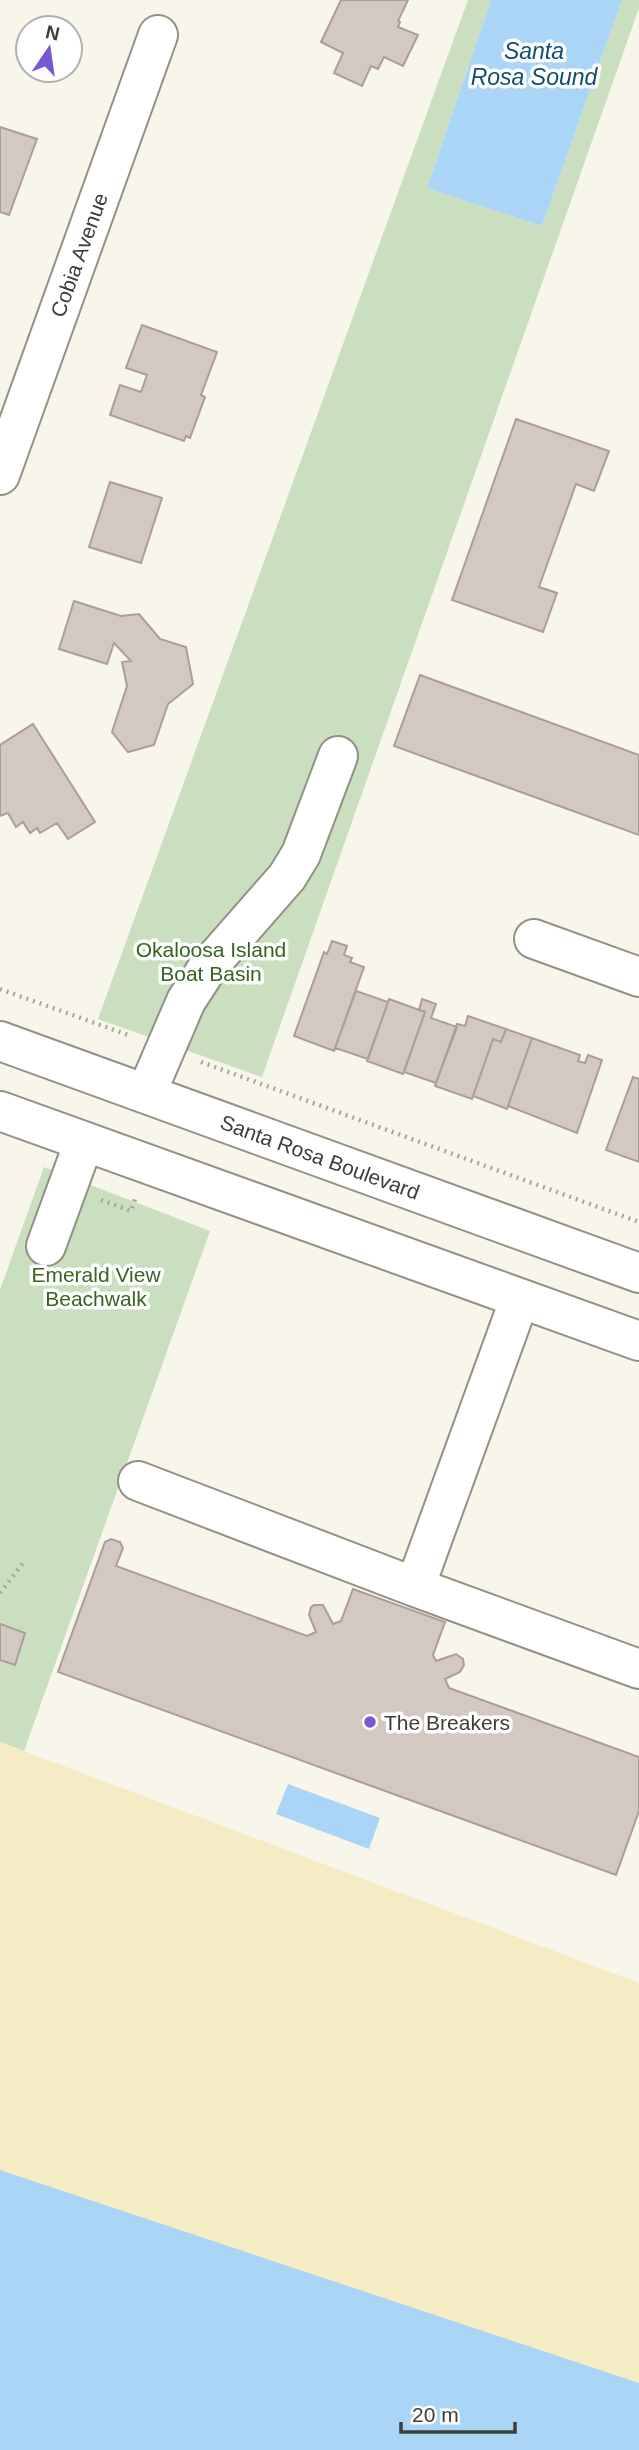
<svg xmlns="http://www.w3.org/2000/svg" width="639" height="2450" viewBox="0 0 639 2450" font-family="Helvetica,sans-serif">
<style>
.green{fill:#c9dfbf}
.sand{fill:#f5ecc6}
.water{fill:#abd5f6}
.building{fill:#d4c8c3;stroke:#ab9e9a;stroke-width:2}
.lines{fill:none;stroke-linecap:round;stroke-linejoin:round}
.minor-casing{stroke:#939186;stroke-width:42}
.path{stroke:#a8a69e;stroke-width:4.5;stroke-dasharray:2 5;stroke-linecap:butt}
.minor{stroke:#fff;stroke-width:38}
.poi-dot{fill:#7659d3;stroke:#fff;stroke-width:2.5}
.labels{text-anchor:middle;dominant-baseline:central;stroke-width:7;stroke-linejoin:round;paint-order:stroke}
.street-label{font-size:21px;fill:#3e3d38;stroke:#fff}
.park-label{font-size:21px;fill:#396420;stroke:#fff}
.poi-label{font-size:21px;fill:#3e3d38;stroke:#fff;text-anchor:start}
.water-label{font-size:23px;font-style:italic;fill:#104d73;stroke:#fff}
</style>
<rect width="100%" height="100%" fill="#f8f5ea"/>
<!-- green -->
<path class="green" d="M468,0H491L427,188L542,226L622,0H639V8L262,1077L98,1019Z
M44,1167L210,1231L24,1751L0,1742V1290Z"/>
<!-- sand -->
<path class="sand" d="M0,1742L639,1983V2383L0,2170Z"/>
<!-- water -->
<path class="water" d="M491,0H622L542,226L427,188Z
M288,1784L380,1818L369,1849L276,1814Z
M0,2170L639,2383V2450H0Z"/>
<!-- building -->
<path class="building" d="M341,0H408L398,21L400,22L398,27L418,35L403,66L384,57L378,69L371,66L362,86L334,73L343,53L321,42Z
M0,127L37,139L9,215L0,212Z
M142,325L217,352L201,395L205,397L190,438L186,436L184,441L110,415L120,385L141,392L147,375L126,368Z
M516,419L609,451L594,491L576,484L539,587L557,593L543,632L452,600Z
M110,482L162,498L141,563L89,547Z
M74,601L121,616L139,614L160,639L186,647L193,684L168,704L154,745L128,752L112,732L127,686L122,662L131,661L114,643L107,664L59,649Z
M420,675L639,755V835L394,746Z
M33,724L95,822L68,839L57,823L40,833L37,828L30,833L23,822L16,827L8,813L0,816V745Z
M332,941L347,946L344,955L352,958L350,962L364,967L334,1051L294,1036L324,952L327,954Z
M356,991L388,1002L368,1059L335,1048Z
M389,999L425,1012L403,1074L367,1061Z
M422,999L436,1004L431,1018L457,1027L436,1083L404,1072L424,1015L425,1012L419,1010Z
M468,1016L506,1029L501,1042L493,1039L472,1099L435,1086L457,1024L465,1026Z
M506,1029L532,1038L507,1109L473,1096L493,1039L501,1042Z
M532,1038L580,1055L578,1061L585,1063L588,1055L602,1060L577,1133L508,1106Z
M633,1077L639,1079V1162L606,1150Z
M111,1539L120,1542L123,1548L116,1566L307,1636L316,1632L309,1615L311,1607L314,1605H323L333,1624L341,1621L353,1589L445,1622L433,1655L436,1661L456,1654L463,1659L464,1665L460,1672L445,1679L449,1688L639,1757V1811L616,1875L58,1672L105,1542Z
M0,1624L25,1633L15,1665L0,1660Z"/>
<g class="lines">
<!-- minor casing -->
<g class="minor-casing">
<path id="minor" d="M0,475L158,35
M534,939L639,977
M0,1041L639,1273
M146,1094L186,1001L208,967L287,877L301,854L338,756
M0,1111L639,1341
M46,1246L84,1142
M520,1298L415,1587L639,1669
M138,1481L415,1587"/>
</g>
<!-- path -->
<path class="path" d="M0,989L131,1036
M201,1062L639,1222
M101,1200L131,1211L135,1199
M0,1593L23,1563"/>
<!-- minor -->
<use href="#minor" class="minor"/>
</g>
<!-- markers -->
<circle class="poi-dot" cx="370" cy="1722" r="7"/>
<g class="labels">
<!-- street labels -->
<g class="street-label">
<text transform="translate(79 255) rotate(-70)">Cobia Avenue</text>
<text transform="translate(320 1157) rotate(20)">Santa Rosa Boulevard</text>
</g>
<!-- park labels -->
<g class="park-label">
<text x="211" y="949">Okaloosa Island<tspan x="211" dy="24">Boat Basin</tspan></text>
<text x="96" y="1274">Emerald View<tspan x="96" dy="24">Beachwalk</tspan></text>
</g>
<!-- poi labels -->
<g class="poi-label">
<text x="384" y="1722">The Breakers</text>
</g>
<!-- water labels -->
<g class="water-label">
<text x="534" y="51">Santa<tspan x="534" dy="26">Rosa Sound</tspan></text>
</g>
</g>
<!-- north arrow -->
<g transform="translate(49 49) rotate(13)"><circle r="33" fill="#ffffff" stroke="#b2b1af" stroke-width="2"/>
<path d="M0-5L12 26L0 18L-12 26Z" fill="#7659d3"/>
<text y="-10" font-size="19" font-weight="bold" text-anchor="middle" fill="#3e3d38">N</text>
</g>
<!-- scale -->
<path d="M401 2422v10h114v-10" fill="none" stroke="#3e3d38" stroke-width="3.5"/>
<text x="412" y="2422" font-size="21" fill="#3e3d38" stroke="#ffffff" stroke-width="5" paint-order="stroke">20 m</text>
</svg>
